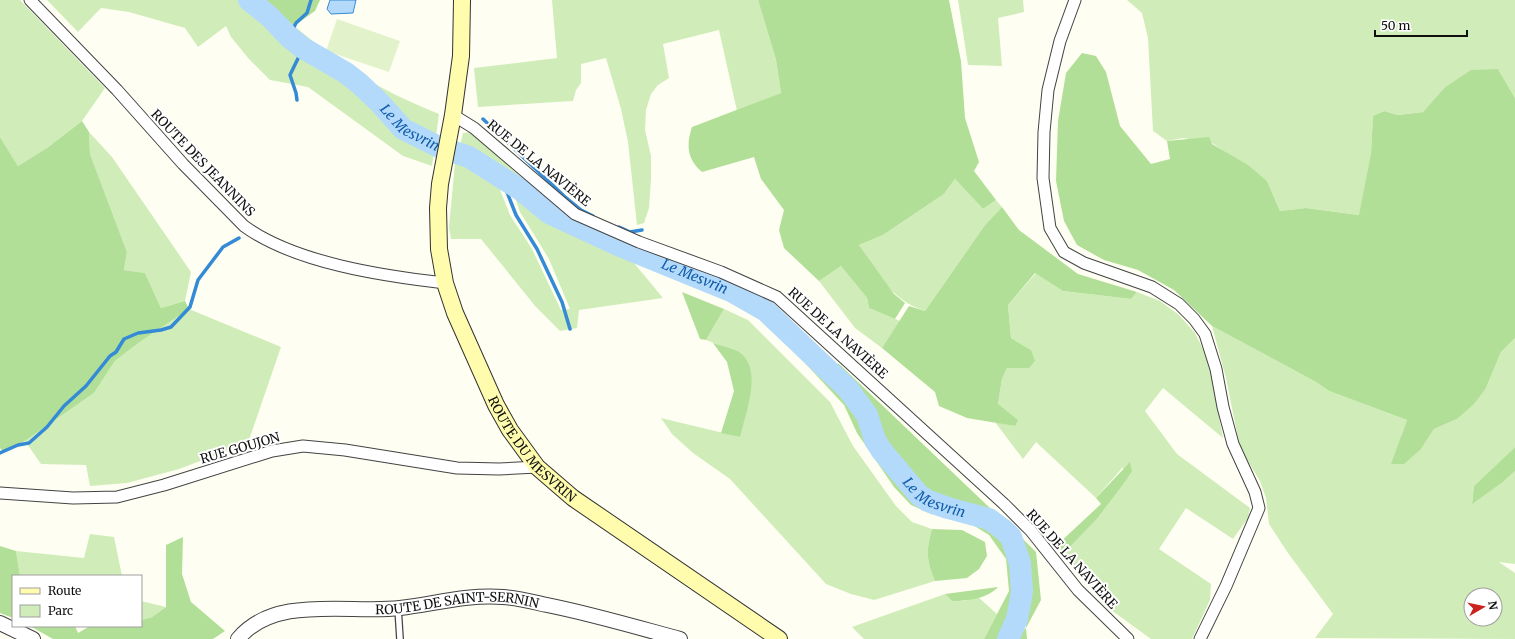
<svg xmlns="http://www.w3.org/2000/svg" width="1515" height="639" viewBox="0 0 1515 639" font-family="Merriweather,serif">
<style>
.green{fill:#d0edb9;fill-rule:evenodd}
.forest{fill:#b2df97}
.pitch{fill:#e2f3cb}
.water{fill:#b3dafa;stroke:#358ad6}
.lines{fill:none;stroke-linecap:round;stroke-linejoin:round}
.stream{stroke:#358ad6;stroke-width:3.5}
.river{stroke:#b3dafa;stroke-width:22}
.service-casing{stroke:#434343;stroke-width:8}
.minor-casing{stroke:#434343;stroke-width:13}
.tertiary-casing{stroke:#434343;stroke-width:16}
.secondary-casing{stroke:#323232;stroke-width:18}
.service{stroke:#fff;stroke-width:5.5}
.minor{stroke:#fff;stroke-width:11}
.tertiary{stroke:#fff;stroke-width:14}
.secondary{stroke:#fffcad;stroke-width:16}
.labels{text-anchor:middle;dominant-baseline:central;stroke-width:4;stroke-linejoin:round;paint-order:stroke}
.street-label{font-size:13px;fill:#101010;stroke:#fff}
.water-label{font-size:14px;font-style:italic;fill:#0f5bab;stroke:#fff}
</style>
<rect width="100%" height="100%" fill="#fffef2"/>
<!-- green -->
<path class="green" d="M0,0H20L105,88L82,121L47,148L18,166L0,137Z
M47,0H264C293,25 323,51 355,72C381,89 410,102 439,114L432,166L403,156L308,87L270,80L249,59L231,37L226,26L198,47L185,28L129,12L101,8L78,32Z
M552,0H758L776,60L781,93L737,111L719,30L663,44L669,78L658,85L651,94L646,110L645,130L651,156V179L649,208L644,223L637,225L628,142L621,109L606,58L581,64V83L576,90L573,101L478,107L474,68L557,58Z
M958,0H1023L1024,12L998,18L1002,66L968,65Z
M1127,0H1515V98L1498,69L1444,88L1423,112L1398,115L1384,111L1373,116L1371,153L1360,215L1306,208L1280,211L1267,181L1212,143L1183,138L1167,141L1153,131L1148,38L1142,13Z
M89,132L112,157L191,272L185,301L161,308L145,273L124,270L127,252L90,154Z
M471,132L561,213L470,149L460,145L463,133Z
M465,160L497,182L510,215L532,249L561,310L570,309L549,259L520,212L512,189L537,217L579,238L618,252L634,263L663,298L579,310L577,328L560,331L536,307L481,239H451L449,227L455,163Z
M955,179L983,209L996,200L1002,207L985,225L925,311C889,299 879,274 859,245L883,235L944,194Z
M841,266L867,298L869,308L900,321L882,348L855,328L819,281Z
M1036,273L1063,291L1131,299L1137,292L1160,301L1179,315L1195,333L1208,359L1223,438L1163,388L1145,411L1177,454L1250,508L1248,518L1233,539L1186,508L1159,549L1211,584L1210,600L1192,639H1151L1107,607L1063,554L1097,519L1125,482L1123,467L1096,498L1036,442L1023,459L995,422L1015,426L998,404L1002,379L1007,368H1028L1031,350L1011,338L1008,305Z
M189,309L281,347L248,443L179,469L127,483L90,486L86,465L41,464L25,441L94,393L115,361L137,344Z
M724,309L748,320L830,402L853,446L896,506L912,522L932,529C926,551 926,560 935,581L874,600L851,594L826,584L730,479L693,453L672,434L661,418L740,437L739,353L706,340Z
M1212,326L1316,382L1329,391L1407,420L1401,436L1421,449L1434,429L1457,419L1486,388L1501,352L1515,338V447L1474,486L1472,503L1503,482L1515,471V564L1499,562L1515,573V639L1315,638L1333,614L1288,553L1269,524L1266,498L1260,481L1240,448L1226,378ZM1471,595H1495V619H1471Z
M90,534L114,537L122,576H20L16,551L84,558Z
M945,594L952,601H965L978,597L997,614L984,639H864L852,627Z
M141,601L166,607L152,617L141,620Z"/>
<!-- forest -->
<path class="forest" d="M264,0H320L315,11L294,26Z
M758,0H949L961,61L965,118L979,162L974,171L996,200L983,209L955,179L944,194L883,235L859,245L894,294L905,303L895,319L869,308L867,298L841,266L819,281L784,248L779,230L784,210L761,179L754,157L702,172C687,159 686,145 692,127L781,93L776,60Z
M1082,53L1096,56L1106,72L1120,126L1151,164L1170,159L1167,141L1209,137L1212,144L1248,165L1267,181L1280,211L1306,208L1359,215L1371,153L1373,116L1384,111L1398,115L1423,112L1444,88L1471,70L1498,69L1515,98V338L1501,352L1486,388L1474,404L1457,419L1434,429L1421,449L1404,464H1391L1407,420L1329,391L1316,382L1212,326L1174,290L1138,270L1104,260L1077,245L1064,221L1056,181L1058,121L1066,73Z
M82,121L89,132L90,154L127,252L124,270L145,273L161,308L185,301L189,309L137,344L115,361L94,393L25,441L3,452L0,448V137L18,166L47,148Z
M1002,207L1019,230L1078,274L1137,292L1131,299L1063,291L1035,273L1008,305L1011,338L1031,350L1035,361L1029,368H1007L1002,379L998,404L1018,420L1015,426L967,418L939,406L935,392L882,348L909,306L925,311L985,225Z
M682,292L724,309L706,340L700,339Z
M766,321L772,323L828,376L862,415L868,437L877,451L910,489L924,501L951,513L978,519L1008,542L1014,557L1016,595L1011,618L1001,639H984L1009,591L1006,559L989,535L968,522L931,514L911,505L894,487L857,433L844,405Z
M713,343C721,346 732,348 739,352C764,369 745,414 740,437L721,433L734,391L727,362Z
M830,363L839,364L991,509H979L944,500L923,491L881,443L866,406Z
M1515,447V471L1503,482L1472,504L1474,486Z
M1130,462L1132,471L1125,482L1097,519L1063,554L1056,546L1101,504L1096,498Z
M932,529L962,530L985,542L987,556L979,569L967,578L935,581C926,560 926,551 932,529Z
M183,537L182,574L191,602L225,631L213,639H53L30,626H75L78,633L90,626H141V620L152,617L166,607V545Z
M1022,538L1036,552L1041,600L1026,628L1027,639H1014L1026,628L1028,570Z
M0,546L16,551L20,576H13V618L0,613Z
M998,587C987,599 967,601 952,601L945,594Z"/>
<!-- pitch -->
<path class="pitch" d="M337,19L400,41L389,72L326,51Z"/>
<!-- water -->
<path class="water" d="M330,0H356L353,13L331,14L327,9Z"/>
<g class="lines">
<!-- stream -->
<path class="stream" d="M289,37L296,23L307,13L311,0
M297,100L296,93L290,75L303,48
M483,119L564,196L581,210L593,216
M501,177L516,215L537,249L562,302L570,329
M619,227L630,232L642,230
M0,453L18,445L29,443L47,427L64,406L86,386L110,356L116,352L124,339L138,333L161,330L171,327L190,307L198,280L223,247L239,238"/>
<!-- river -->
<path class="river" id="s1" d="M249,0L270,17L289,37L303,48L346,73L360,84L380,103L403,129L439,147L469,157L521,190L549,213L618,245L731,291L766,311L848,389L867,415L875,440L882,451L919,495L928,501L948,508L989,519L1004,530L1011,537L1020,563L1022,592L1017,619L1008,639"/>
<!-- service casing -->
<g class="service-casing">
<path id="service" d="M398,608L400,639"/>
</g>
<!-- minor casing -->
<g class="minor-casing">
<path id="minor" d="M30,0L117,90L183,164L244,226C295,263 383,276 445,283
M1075,0L1060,41L1048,90L1044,132L1043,178L1050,228L1064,252L1084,263L1152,287L1179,304L1194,319L1205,334L1216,369L1223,407L1233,444L1255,492L1259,508L1226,586L1200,639
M453,115L474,128L575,214L639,242L721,272L777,297L1004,504L1031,531L1078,590L1128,639
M0,493L73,498L117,497L164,485L272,451L303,446L345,450L457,468L499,469L537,467"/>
</g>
<!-- tertiary casing -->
<g class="tertiary-casing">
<g id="tertiary">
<path d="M0,623L33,639"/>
<path id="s2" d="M238,639C275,594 350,614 400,608C434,604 468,594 503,597C518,598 533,602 547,605C592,614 636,627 680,639"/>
</g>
</g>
<!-- secondary casing -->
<g class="secondary-casing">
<g id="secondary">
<path id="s3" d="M462,0L461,56L453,115L440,184L438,208L439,249L445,283L455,313L496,405L510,430L537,467L573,498L779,639"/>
</g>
</g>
<!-- service -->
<use href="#service" class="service"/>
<!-- minor -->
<use href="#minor" class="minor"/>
<!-- tertiary -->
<use href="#tertiary" class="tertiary"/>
<!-- secondary -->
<use href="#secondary" class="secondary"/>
</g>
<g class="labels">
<!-- street labels -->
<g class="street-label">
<text transform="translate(203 163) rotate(46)">ROUTE DES JEANNINS</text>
<text transform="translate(539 163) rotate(39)">RUE DE LA NAVIÈRE</text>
<text transform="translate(838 333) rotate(42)">RUE DE LA NAVIÈRE</text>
<text stroke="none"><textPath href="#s3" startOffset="475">ROUTE DU MESVRIN</textPath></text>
<text transform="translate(240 448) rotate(-16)">RUE GOUJON</text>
<text transform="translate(1072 559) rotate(48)">RUE DE LA NAVIÈRE</text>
<text stroke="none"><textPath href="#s2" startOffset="228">ROUTE DE SAINT-SERNIN</textPath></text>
</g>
<!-- water labels -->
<g class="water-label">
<text stroke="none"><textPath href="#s1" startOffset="207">Le Mesvrin</textPath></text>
<text stroke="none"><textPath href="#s1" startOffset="531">Le Mesvrin</textPath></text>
<text stroke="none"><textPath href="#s1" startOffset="867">Le Mesvrin</textPath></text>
</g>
</g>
<!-- legend -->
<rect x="12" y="575" width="130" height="52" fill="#ffffff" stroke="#9f9f9f"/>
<rect x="20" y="588" width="20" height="6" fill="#fffcad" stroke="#9f9f9f"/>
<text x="48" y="595" font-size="12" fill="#101010">Route</text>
<rect x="20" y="605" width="20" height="12" fill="#d0edb9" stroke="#9f9f9f"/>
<text x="48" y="615" font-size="12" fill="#101010">Parc</text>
<!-- north arrow -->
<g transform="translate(1483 607) rotate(81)"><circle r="19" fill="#ffffff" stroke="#9f9f9f"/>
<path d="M0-3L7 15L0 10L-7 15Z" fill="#ca221d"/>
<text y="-6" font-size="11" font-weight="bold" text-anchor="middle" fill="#101010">N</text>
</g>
<!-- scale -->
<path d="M1375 30v6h92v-6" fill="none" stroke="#101010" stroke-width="2"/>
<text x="1381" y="30" font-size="12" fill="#101010" stroke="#ffffff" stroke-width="3" paint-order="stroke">50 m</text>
</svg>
